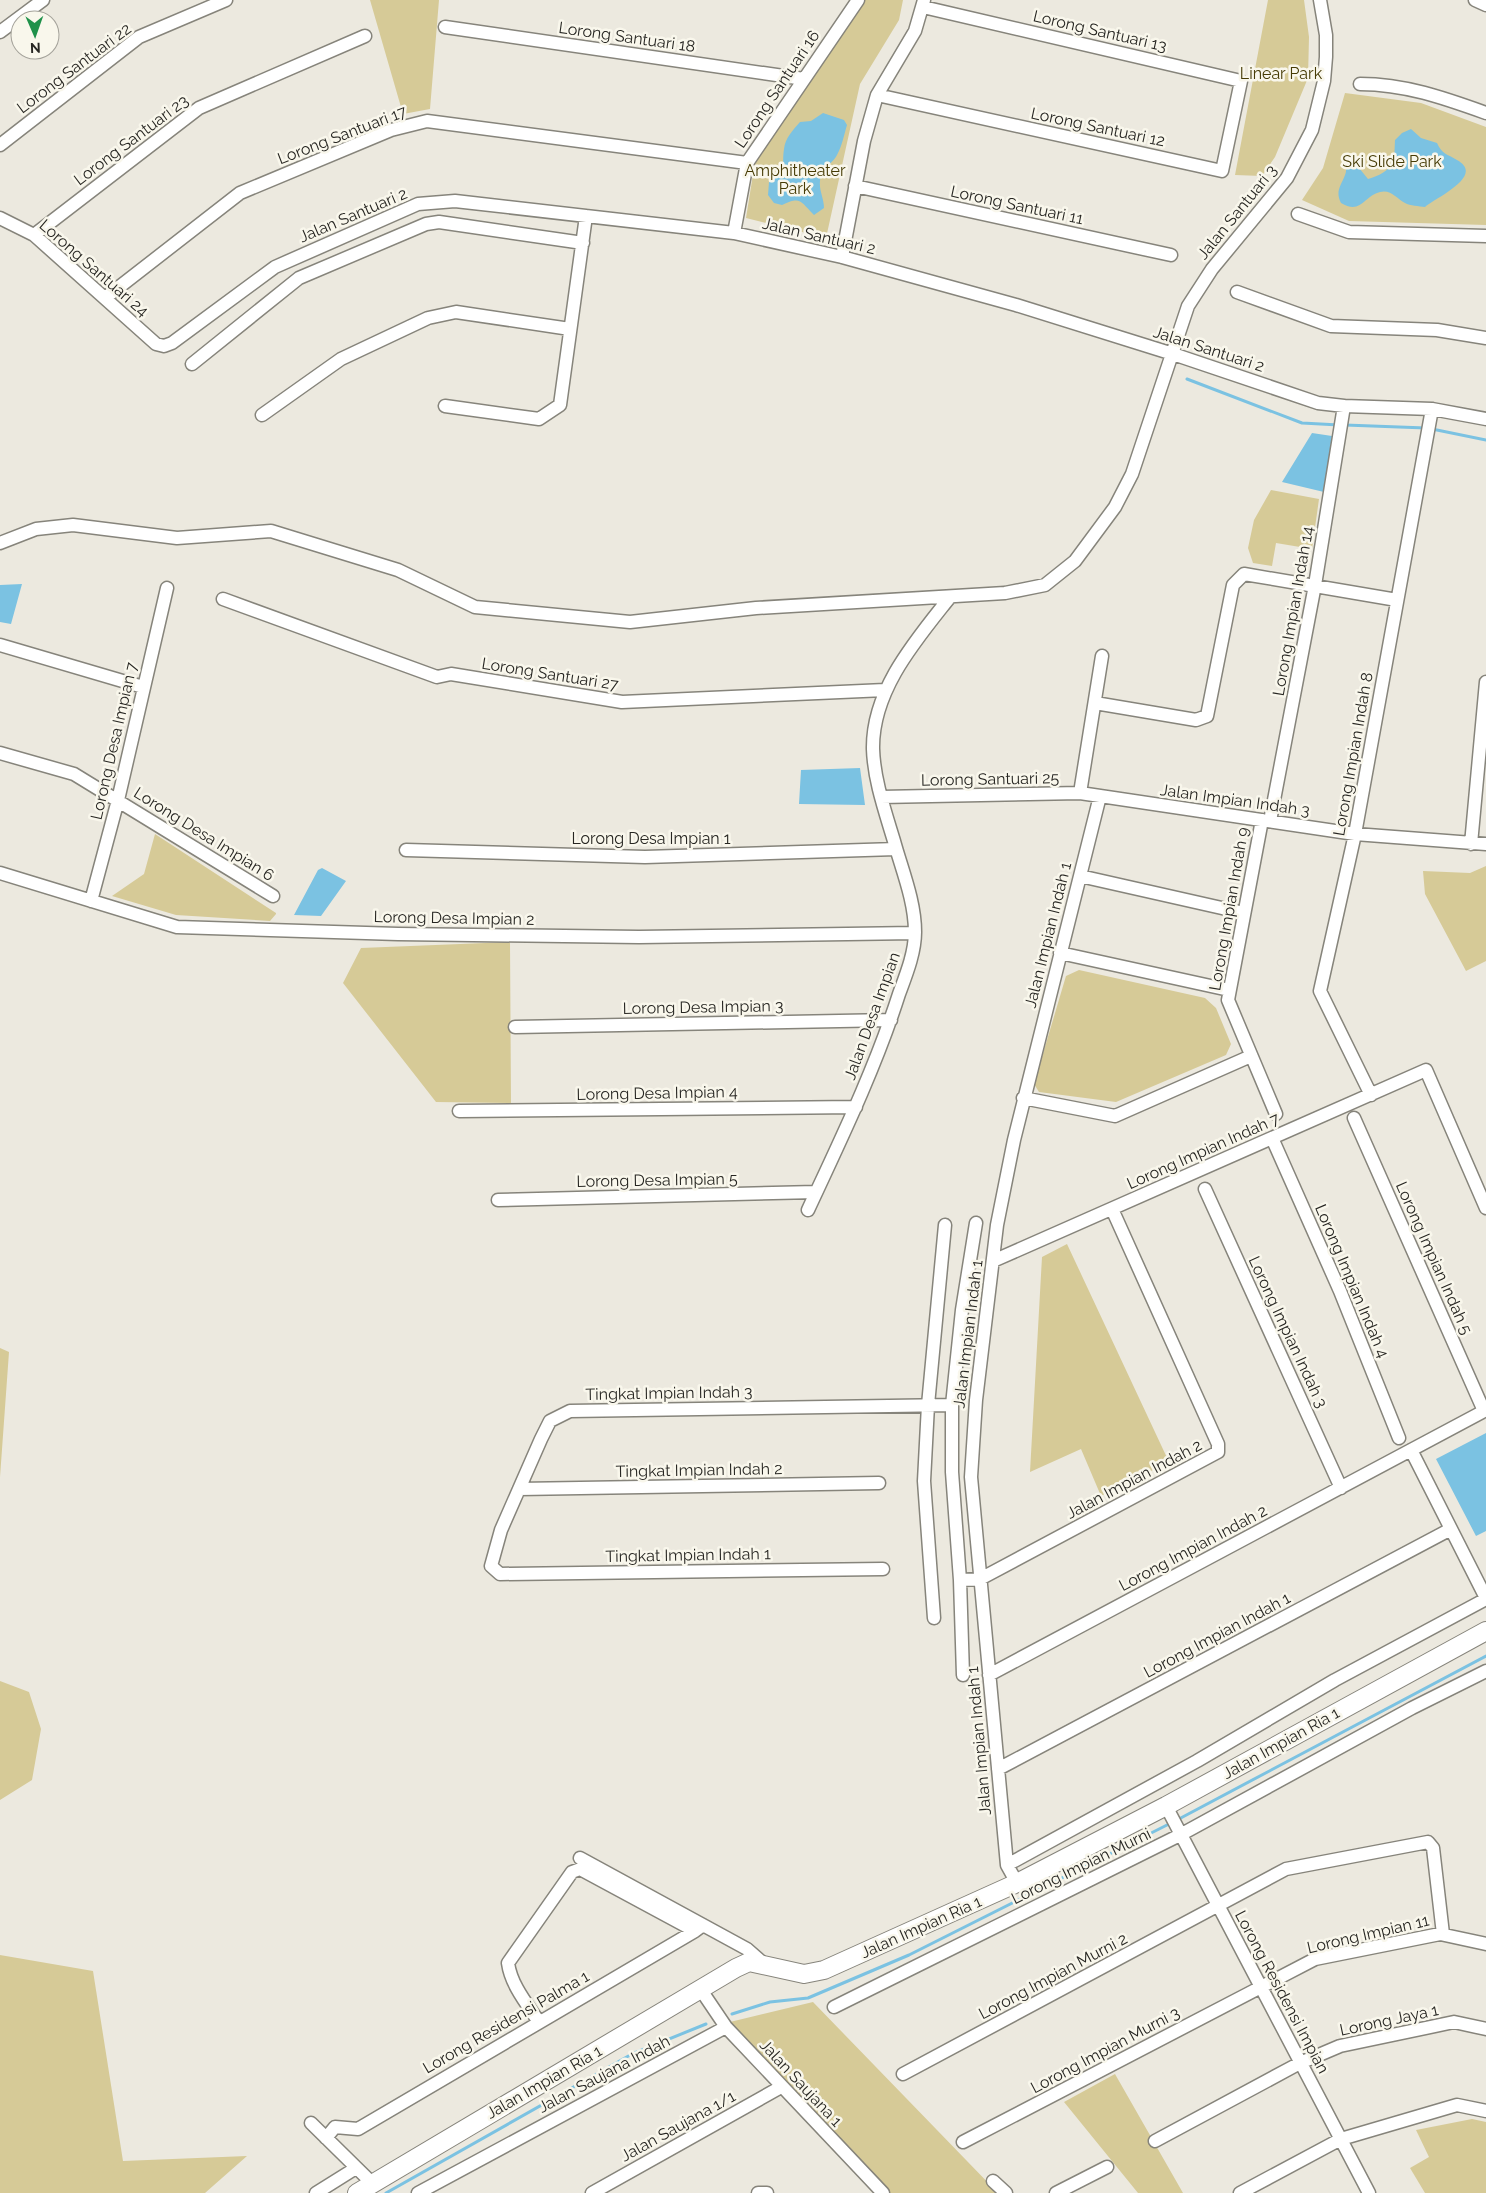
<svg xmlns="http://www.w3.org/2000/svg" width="1486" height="2193" viewBox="0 0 1486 2193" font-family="Raleway,sans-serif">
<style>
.green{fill:#d6ca97}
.water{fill:#7bc2e2}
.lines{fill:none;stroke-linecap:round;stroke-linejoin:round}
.stream{stroke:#7bc2e2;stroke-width:3}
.street-casing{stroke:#86847b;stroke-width:15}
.secondary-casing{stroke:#86847b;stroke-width:20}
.street{stroke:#fff;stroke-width:12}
.secondary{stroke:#fff;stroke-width:18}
.labels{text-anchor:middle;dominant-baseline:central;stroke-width:5;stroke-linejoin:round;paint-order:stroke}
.street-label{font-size:16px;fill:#272622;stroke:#f9f7ec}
.park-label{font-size:16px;fill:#463b05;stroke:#f9f7ec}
</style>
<rect width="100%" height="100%" fill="#ece9df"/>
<!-- green -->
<path class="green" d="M370,0H439L430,109L403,114Z
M863,0H903L899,20L860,84L826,238L746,218L755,162Z
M1268,0H1304L1309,37L1308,78L1275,157L1262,176L1235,175Z
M1345,93L1421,103L1486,127V225L1349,221L1302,200L1323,168Z
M1271,490L1319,499L1312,549L1276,543L1272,566L1253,563L1248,548L1254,520Z
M155,834L276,913V914L270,921L176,915L112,896L144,874Z
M1486,866V961L1466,971L1425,894L1423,871L1470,873Z
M510,942L511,1103L436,1102L343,983L361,948Z
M1079,970L1205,998L1216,1008L1231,1044L1226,1055L1116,1102L1039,1092L1034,1084L1066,976Z
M1067,1244L1169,1462L1101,1496L1081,1449L1030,1472L1042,1257Z
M0,1348L9,1352L0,1477Z
M0,1681L29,1692L41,1729L32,1780L0,1800Z
M0,1955L93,1971L123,2161L247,2156L205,2193H0Z
M813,2002L998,2193H890L730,2022Z
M1115,2074L1183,2193H1138L1064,2102Z
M1472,2119L1486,2122V2193H1425L1410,2168L1429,2157L1416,2130Z"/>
<!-- water -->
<path class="water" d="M823,113L844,120L847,125C844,135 842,146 837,155C831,166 821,167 820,181C819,191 824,198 824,208L814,215C800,201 801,196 782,205L774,203L768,195L769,182C789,166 781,169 784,149C785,138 793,130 800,122L811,121Z
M1411,129L1421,138L1437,143C1442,154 1447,154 1457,160C1486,176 1435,198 1425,207C1419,206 1410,206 1405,203C1397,199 1391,189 1380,192C1364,196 1361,215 1341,203C1335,191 1341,186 1345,175C1347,171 1345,168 1348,163H1355L1368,179C1379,176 1388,171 1394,162L1395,140L1402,133Z
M1312,433L1332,436L1324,492L1282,482Z
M22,584L11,624L0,622V585Z
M860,768L865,805L799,804L801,770Z
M322,868L346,881L321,916L294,915L318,870Z
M1486,1433V1531L1476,1536L1436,1459Z"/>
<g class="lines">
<!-- stream -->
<path class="stream" d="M1187,379L1302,423L1339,425
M1345,425L1426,428
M1432,429L1486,440
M1177,1820L1486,1656
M732,2014L770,2002L808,1998L909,1955L1171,1823
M386,2193L632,2054L706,2024"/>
<!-- street casing -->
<g class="street-casing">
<path id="street" d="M1475,0L1486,5
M445,27L804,79
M0,32L43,0
M1360,84C1405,84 1444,98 1486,113
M877,95L1222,171L1241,81L923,7
M0,145L139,37L226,0
M855,186L1171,255
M1298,214L1349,232L1486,236
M0,218L34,235L156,344L164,346L172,343L275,267L418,204L455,201L734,233L842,257L1016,305L1173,354L1318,403L1344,406L1432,409L1486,419
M734,233L747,163L858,0
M34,235L199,108L365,36
M842,257L864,141L877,95L915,31L924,0
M1237,292L1331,326L1437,330L1486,338
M105,298L240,193L391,130L427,121L747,163
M192,364L299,278L426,224L439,222L583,243
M445,406L539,419L560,405L586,216
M262,415L341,359L428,318L456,312L570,329
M0,543L36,529L73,525L177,538L271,531L398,570L475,607L630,622L756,608L1005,593L1045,585L1075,561L1115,507L1132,474L1188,306L1212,269L1287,178L1312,130L1324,81L1326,57V35L1320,0
M223,599L437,677L451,674L622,702L885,690
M0,645L143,687
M1095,703L1196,720L1207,716L1233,585L1244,574L1397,600
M0,753L74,774L273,896
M1080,793L1102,656
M881,797L1080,793L1355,834L1486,844
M1262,820L1228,1000L1276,1114
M1270,821L1315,585L1344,406
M1471,844L1486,682
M406,850L645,857L896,849
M0,873L177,927L398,934L639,937L915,933
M1080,876L1244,913
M91,901L118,800L167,588
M1060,953L1229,990
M515,1027L891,1020
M1371,1095L1320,991L1355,834L1432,409
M1023,1098L1115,1116L1251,1056
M459,1111L856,1107
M1354,1118L1484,1411
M1272,1138L1340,1291L1399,1438
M1205,1189L1341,1488
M498,1200L816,1192
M808,1210C841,1139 875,1069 899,994C906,975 915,953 915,932C915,901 902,870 894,841C885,811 874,780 873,749C872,690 916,640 950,597
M993,1261L1426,1070L1486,1208
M1411,1450L1486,1598
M519,1489L879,1483
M883,1569L500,1574L491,1566L501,1530L541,1439L550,1421L570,1411L952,1405
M960,1580L980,1579L1218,1452V1444L1112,1209
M934,1618L924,1481L928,1405L945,1225
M963,1675L960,1580L952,1472V1405L962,1310L976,1223
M989,1675L1486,1410
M998,1769L1451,1529
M1166,1806L1369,2193
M580,1858L747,1949L765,1965
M1007,1865L1197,1761L1335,1680L1486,1599
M1017,1883L1007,1865L971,1477L976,1400L997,1225L1014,1140L1100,796
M701,1990L726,2027L883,2193
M834,2007L1180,1835L1412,1708L1486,1671
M539,2022C527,2004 511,1985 508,1963L572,1872L580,1869L695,1931
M903,2074L1286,1869L1428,1842L1433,1848L1443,1934
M311,2123L372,2183
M326,2138L335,2127L358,2129L695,1931L703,1925
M1155,2141L1300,2063L1340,2046L1454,2022L1486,2029
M963,2142L1315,1959L1440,1934L1486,1944
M993,2181L1006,2193
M316,2193L356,2168
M418,2193L726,2027
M592,2193L781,2087
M758,2193H767
M1056,2193L1107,2167
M1240,2193L1341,2139L1457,2105L1486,2111"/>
</g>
<!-- secondary casing -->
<g class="secondary-casing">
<path id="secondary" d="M357,2193L736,1968L749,1962L804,1974L824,1970L1017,1883L1166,1806L1486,1631"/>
</g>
<!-- street -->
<use href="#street" class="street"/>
<!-- secondary -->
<use href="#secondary" class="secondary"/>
</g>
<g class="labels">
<!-- street labels -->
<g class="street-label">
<text transform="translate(1100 31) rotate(13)">Lorong Santuari 13</text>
<text transform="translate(627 37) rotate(8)">Lorong Santuari 18</text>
<text transform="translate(74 68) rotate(-37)">Lorong Santuari 22</text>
<text transform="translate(777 89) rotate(-56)">Lorong Santuari 16</text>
<text transform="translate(1098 127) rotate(12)">Lorong Santuari 12</text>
<text transform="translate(342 135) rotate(-21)">Lorong Santuari 17</text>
<text transform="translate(131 140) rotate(-37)">Lorong Santuari 23</text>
<text transform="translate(1017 205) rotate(12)">Lorong Santuari 11</text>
<text transform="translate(1237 212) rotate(-51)">Jalan Santuari 3</text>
<text transform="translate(353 215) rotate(-23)">Jalan Santuari 2</text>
<text transform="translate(819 236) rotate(13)">Jalan Santuari 2</text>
<text transform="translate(94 268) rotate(41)">Lorong Santuari 24</text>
<text transform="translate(1209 349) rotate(18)">Jalan Santuari 2</text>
<text transform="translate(1293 611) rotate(-80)">Lorong Impian Indah 14</text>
<text transform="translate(550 674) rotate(9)">Lorong Santuari 27</text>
<text transform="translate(114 741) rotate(-77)">Lorong Desa Impian 7</text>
<text transform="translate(1353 754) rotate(-80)">Lorong Impian Indah 8</text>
<text transform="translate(990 779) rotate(-1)">Lorong Santuari 25</text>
<text transform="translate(1235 800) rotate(8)">Jalan Impian Indah 3</text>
<text transform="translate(204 834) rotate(32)">Lorong Desa Impian 6</text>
<text x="651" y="838">Lorong Desa Impian 1</text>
<text transform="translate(1229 909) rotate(-80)">Lorong Impian Indah 9</text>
<text transform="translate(454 918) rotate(1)">Lorong Desa Impian 2</text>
<text transform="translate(1048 935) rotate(-76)">Jalan Impian Indah 1</text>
<text transform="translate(703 1007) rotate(-1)">Lorong Desa Impian 3</text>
<text transform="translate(872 1016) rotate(-70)">Jalan Desa Impian</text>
<text transform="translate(657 1093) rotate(-1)">Lorong Desa Impian 4</text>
<text transform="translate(1203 1151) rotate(-24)">Lorong Impian Indah 7</text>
<text transform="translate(657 1180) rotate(-1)">Lorong Desa Impian 5</text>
<text transform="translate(1434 1258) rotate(66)">Lorong Impian Indah 5</text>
<text transform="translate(1352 1281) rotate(67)">Lorong Impian Indah 4</text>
<text transform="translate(1288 1332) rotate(65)">Lorong Impian Indah 3</text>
<text transform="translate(968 1334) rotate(-83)">Jalan Impian Indah 1</text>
<text transform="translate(669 1393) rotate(-1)">Tingkat Impian Indah 3</text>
<text transform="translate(699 1470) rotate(-1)">Tingkat Impian Indah 2</text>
<text transform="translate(1134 1479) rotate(-28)">Jalan Impian Indah 2</text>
<text transform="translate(1193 1548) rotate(-28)">Lorong Impian Indah 2</text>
<text transform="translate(688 1555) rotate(-1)">Tingkat Impian Indah 1</text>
<text transform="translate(1217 1635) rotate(-28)">Lorong Impian Indah 1</text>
<text transform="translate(979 1741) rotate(-95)">Jalan Impian Indah 1</text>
<text transform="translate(1281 1743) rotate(-29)">Jalan Impian Ria 1</text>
<text transform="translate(1081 1866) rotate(-26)">Lorong Impian Murni</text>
<text transform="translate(921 1927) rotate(-24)">Jalan Impian Ria 1</text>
<text transform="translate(1368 1934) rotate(-13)">Lorong Impian 11</text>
<text transform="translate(1053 1976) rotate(-28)">Lorong Impian Murni 2</text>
<text transform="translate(1282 1992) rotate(62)">Lorong Residensi Impian</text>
<text transform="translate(1389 2020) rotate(-12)">Lorong Jaya 1</text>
<text transform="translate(506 2022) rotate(-30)">Lorong Residensi Palma 1</text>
<text transform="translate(1105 2050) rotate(-28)">Lorong Impian Murni 3</text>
<text transform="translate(604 2074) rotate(-28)">Jalan Saujana Indah</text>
<text transform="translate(544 2082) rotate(-30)">Jalan Impian Ria 1</text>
<text transform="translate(801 2083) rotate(47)">Jalan Saujana 1</text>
<text transform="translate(678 2126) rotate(-29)">Jalan Saujana 1/1</text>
</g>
<!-- park labels -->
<g class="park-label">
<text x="1281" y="73">Linear Park</text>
<text x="1392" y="161">Ski Slide Park</text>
<text x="795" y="170">Amphitheater<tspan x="795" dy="18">Park</tspan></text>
</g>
</g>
<!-- north arrow -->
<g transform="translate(35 35) rotate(178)"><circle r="24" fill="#f9f7ec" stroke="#a5a39b"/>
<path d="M0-4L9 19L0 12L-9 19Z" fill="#1f914a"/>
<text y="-8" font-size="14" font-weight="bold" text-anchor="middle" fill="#272622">N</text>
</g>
</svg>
